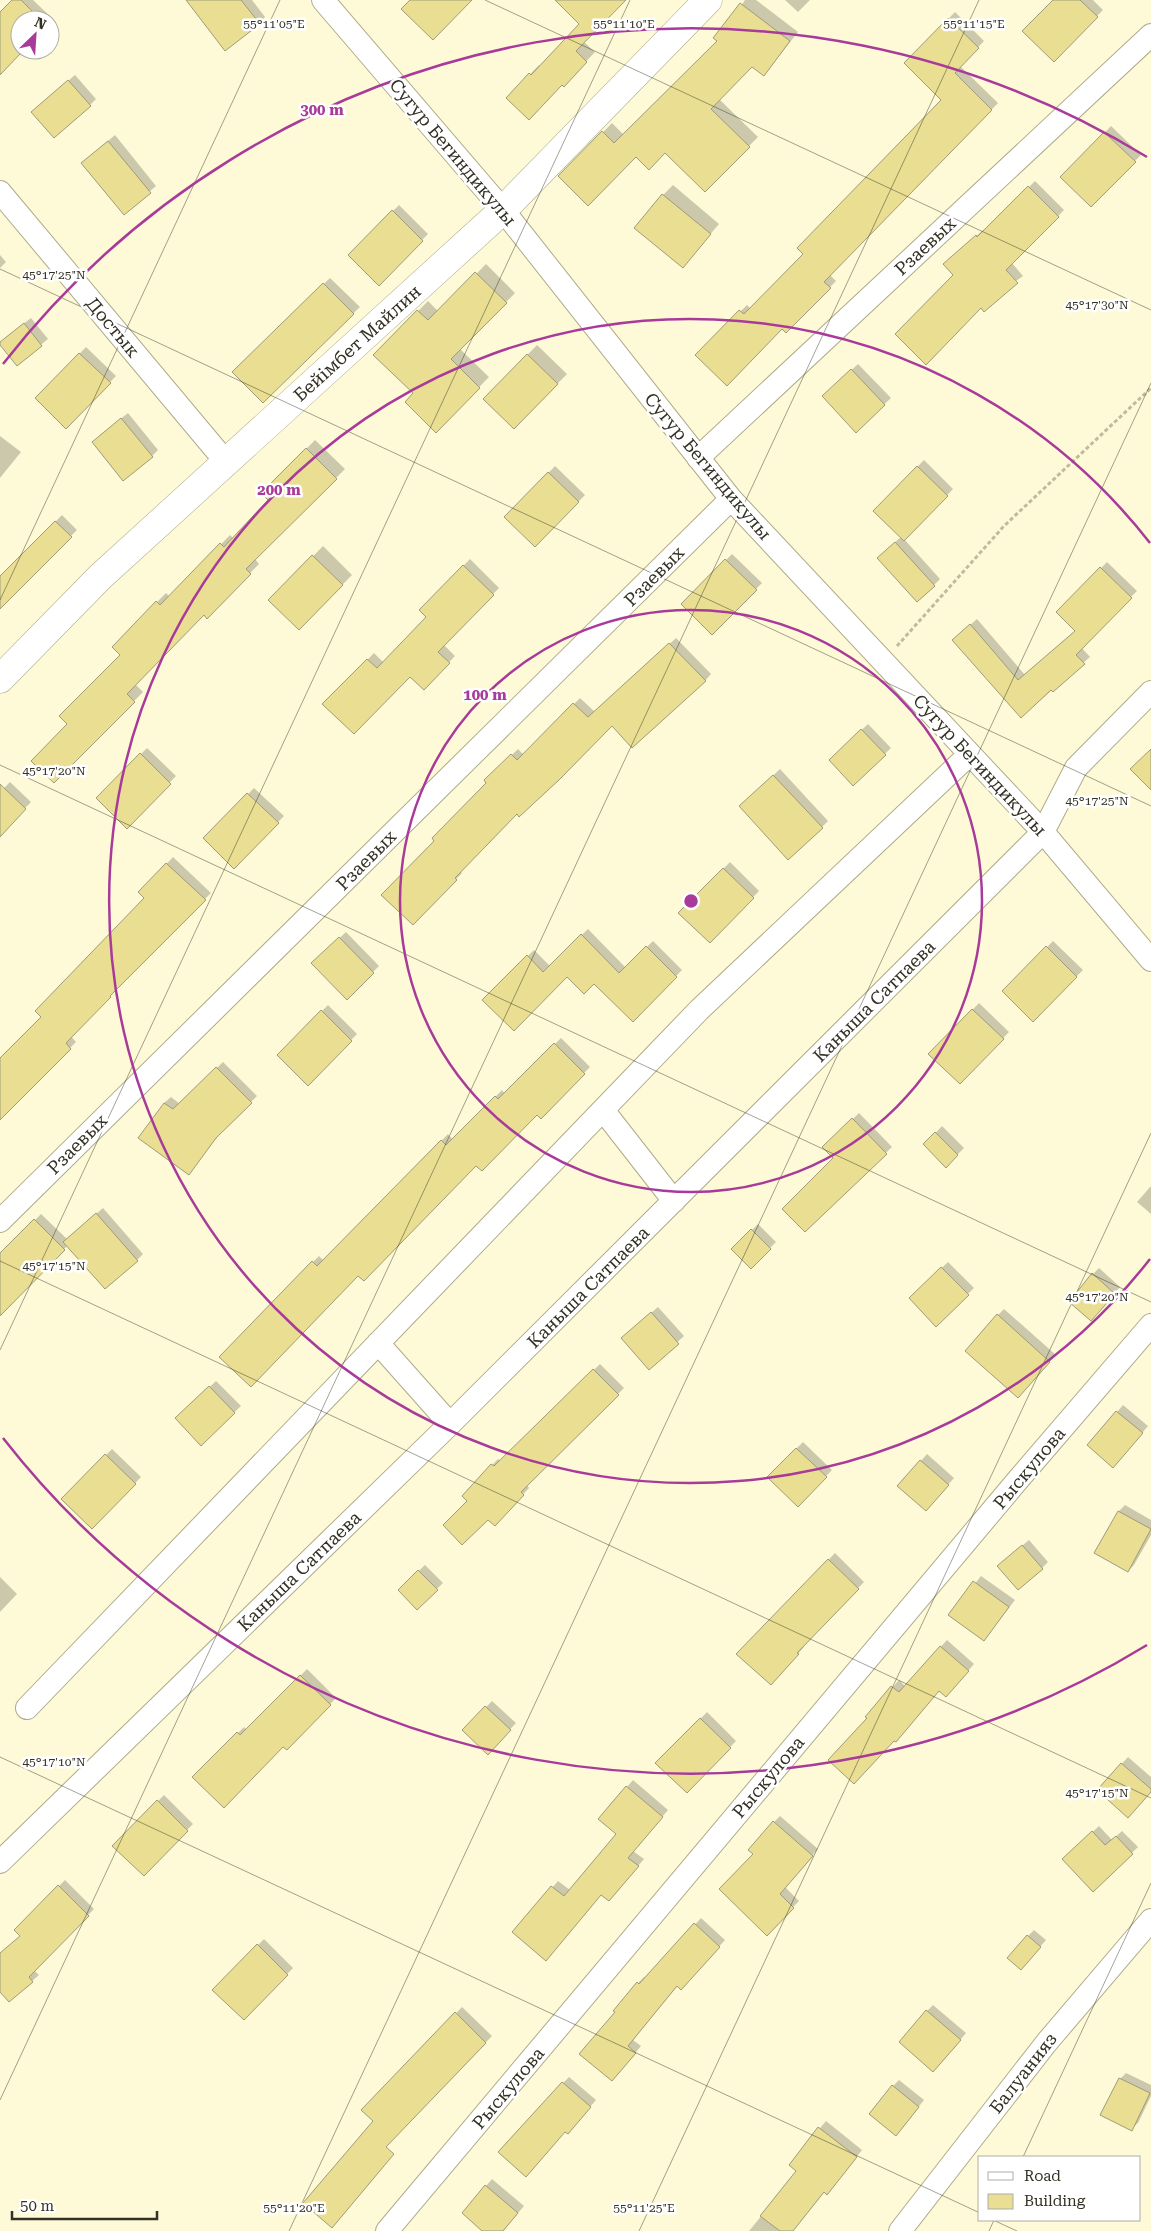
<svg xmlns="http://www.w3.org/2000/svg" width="1151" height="2231" viewBox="0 0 1151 2231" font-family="'Roboto Serif',serif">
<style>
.shadow{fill:#0003}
.building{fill:#e9de92;stroke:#9f9b7b}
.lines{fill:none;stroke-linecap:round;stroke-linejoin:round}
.minor-casing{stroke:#afab8a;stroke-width:24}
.tertiary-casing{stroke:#afab8a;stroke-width:29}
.path{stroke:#bfbb9f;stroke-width:3;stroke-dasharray:4 2.5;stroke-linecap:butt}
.minor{stroke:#fff;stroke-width:22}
.tertiary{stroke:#fff;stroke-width:28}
.ticks{fill:none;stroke:#333124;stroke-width:1;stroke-opacity:0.45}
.ring{fill:none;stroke:#a83b9a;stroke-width:2.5}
.labels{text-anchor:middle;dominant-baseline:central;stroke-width:5;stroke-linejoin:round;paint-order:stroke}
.street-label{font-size:18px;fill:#333124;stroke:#fff}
.ticks-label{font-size:12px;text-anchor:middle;fill:#333124;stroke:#fff;stroke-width:5;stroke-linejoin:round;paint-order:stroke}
.centre{fill:#a83b9a;stroke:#fff;stroke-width:2.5}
.ring-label{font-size:15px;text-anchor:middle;font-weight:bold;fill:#a83b9a;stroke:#fff;stroke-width:5;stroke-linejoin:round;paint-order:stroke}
</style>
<rect width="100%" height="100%" fill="#fefad7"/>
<!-- shadow -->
<path class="shadow" d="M14,0H33L53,19L50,22V20H20V50H23L3,70L0,66V14Z
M189,0H252L265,17L259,24Z
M567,0H625L584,42L595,52L564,85L562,83L507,98L539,65L540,67L581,24Z
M745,0H756L798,32L764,75L752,66L719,99L758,137L705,190L665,151L636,156L560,176L612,123L624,135L718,40Z
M785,0H810L798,12Z
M1055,0H1093L1103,10L1054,60Z
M955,12L984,41L960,66L998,103L830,275L836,281L786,332L782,328L697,355L747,305L751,309L805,254L943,100L905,63Z
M75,75L96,99L90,105L39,106Z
M1111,126L1141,155L1091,205L1062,177Z
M115,135L156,186L124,213L89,157Z
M1035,181L1064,210L1012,263L1023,276L981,306L954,275L951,258L983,230L984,232Z
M673,185L719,224L683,266L663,195Z
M399,205L428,234L379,284L349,255Z
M0,255L6,262L0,268Z
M486,264L515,293L460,349L489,377L436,431L415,393L375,355L428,301L439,312Z
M330,278L360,307L263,401L234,372Z
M31,318L48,339L17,364L6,337Z
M537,345L567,374L514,428L484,399Z
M86,347L116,376L66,427L37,398Z
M858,364L891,398L856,431L824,396Z
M128,413L158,450L152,456L99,436Z
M0,436L21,452L0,478Z
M315,440L345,469L255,559L259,564L207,617L204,614L135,684L143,692L54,782L68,724L122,654L113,646L166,593L170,597L230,535L234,539L270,500L263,493Z
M924,460L953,489L904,539L940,579L934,585L885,551L901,537L874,511Z
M555,466L585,495L535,546L506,517Z
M62,515L77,530L0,607V577Z
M323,546L352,575L299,629L270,600Z
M732,554L762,583L712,633L683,604Z
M470,559L499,588L444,645L455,656L424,688L410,675L324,704L374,653L384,663L427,617L420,610Z
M1107,562L1137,591L1081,647L1090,657L1021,717L960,634L977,619L1025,675L1076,630L1058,612Z
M676,638L711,674L705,681L612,724L517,813L460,871L462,873L413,923L436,841L488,783L486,780L518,749L524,755L580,698L595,712Z
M868,724L891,748L854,784L830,760Z
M147,748L176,776L127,827L97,798Z
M780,769L828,821L822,827L747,800Z
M10,782L31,802L2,832L0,830V792Z
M254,788L284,816L234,867L205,838Z
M173,857L211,893L115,989L116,990L71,1036L76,1042L0,1119V1060L43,1017L146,898L140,892Z
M730,862L759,891L710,942L680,913Z
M588,929L626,968L653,941L682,970L633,1020L594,982L567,975L484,1000L534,950L550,966Z
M346,932L379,966L347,998L313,963Z
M1053,941L1083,970L1033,1020L1004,991Z
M979,1003L1009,1032L960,1083L930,1054Z
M328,1005L357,1034L308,1084L278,1055Z
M561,1038L590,1067L541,1117L537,1114L476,1164L358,1274L221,1357L319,1256L324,1261L448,1134L453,1140L502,1090L505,1094Z
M223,1062L257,1096L222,1131L189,1173L164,1103L171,1097L180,1104Z
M859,1113L892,1147L805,1230L835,1158L824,1147Z
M942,1126L964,1148L946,1166L925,1144Z
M1151,1186V1214L1137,1202Z
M103,1208L143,1254L137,1260L68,1245L0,1316V1256L41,1214L67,1239Z
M758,1224L776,1242L751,1267L733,1249Z
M948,1262L974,1288L936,1325L910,1298Z
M1099,1268L1120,1287L1097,1313L1093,1274Z
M658,1307L684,1336L649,1368L629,1332Z
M1004,1309L1056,1355L1024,1390L998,1315Z
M600,1364L624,1388L527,1485L529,1488L501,1518L469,1501L492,1465L498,1459L501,1461Z
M216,1381L241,1406L201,1444L177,1418Z
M1123,1405L1148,1426L1119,1460L1089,1445Z
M803,1442L832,1470L798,1505L768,1477Z
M112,1449L141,1477L92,1528L62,1499Z
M927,1454L954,1478L932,1503L899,1486Z
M1125,1505L1151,1520V1535L1134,1565L1128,1571L1119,1511Z
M1029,1540L1048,1562L1042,1568L1005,1560Z
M835,1553L864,1582L802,1646L804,1647L777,1677L738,1654Z
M425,1565L443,1583L417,1608L399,1590Z
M981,1576L1015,1600L984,1640L950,1615Z
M0,1577L17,1594L0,1612Z
M947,1640L974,1664L952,1689L939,1690L894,1740L867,1717L899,1680L905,1686Z
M307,1669L336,1698L287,1749L283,1745L194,1777L244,1727L247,1730Z
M492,1701L516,1723L488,1753L464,1730Z
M707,1712L736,1741L687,1792L657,1763Z
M1128,1757L1151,1777V1791L1098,1790Z
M633,1780L668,1810L633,1851L644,1859L609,1900L602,1894L514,1932L558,1881L570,1890L617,1834L600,1819Z
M164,1795L193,1824L144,1874L114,1846Z
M780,1816L818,1849L785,1887L799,1901L767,1934L755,1854L774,1822Z
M1099,1826L1112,1840L1122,1831L1138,1847L1093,1890L1070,1853Z
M65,1880L94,1909L34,1970L39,1975L9,2001L0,1990V1954L21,1936L15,1930Z
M701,1918L725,1940L687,1982L678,1985L633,2040L641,2046L618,2074L617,2012L615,2011L638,1983L644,1977L646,1978Z
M1034,1930L1046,1940L1027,1962L1028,1936Z
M264,1939L293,1968L244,2018L214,1989Z
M933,2005L966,2033L940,2064L927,2011Z
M462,2007L492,2036L385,2147L375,2121L363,2110Z
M1126,2073L1151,2085V2096L1138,2123L1131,2129L1120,2079Z
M569,2077L596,2100L574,2126L566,2130L563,2083Z
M899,2080L924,2100L902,2128L893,2086Z
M826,2121L862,2150L833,2187L825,2191L793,2231H749L798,2171L790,2164Z
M492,2179L524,2206L503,2231H484L463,2213Z"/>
<!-- building -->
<path class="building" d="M12,0H21L41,20H20V54L0,75V12Z
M186,0H241L260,24L225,51Z
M410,0H472L433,40L401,9Z
M555,0H626L576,51L587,62L564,87L562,85L529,120L506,98L529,73L531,75L579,24Z
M1053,0H1080L1098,17L1054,62L1022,31Z
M740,3L790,41L764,76L752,67L711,109L750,147L705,192L665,153L649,170L636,157L588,206L558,176L602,131L614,143L717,41L713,38Z
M948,18L979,48L955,73L992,110L824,282L831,288L786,333L782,329L727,386L695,355L739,310L744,314L803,254L797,248L941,100L904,63Z
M68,80L91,106L54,138L31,112Z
M1104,132L1136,162L1091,207L1060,177Z
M108,141L151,193L124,215L81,163Z
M1028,186L1059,217L1006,270L1018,283L984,312L981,308L926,365L895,334L953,275L943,264L976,235L977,237Z
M662,194L711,234L683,268L634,228Z
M392,210L423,241L379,286L348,255Z
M475,272L507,303L451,359L480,388L436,433L405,402L413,393L373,355L417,310L428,320Z
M323,283L354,314L263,403L232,372Z
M24,323L42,346L17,366L0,345V342Z
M79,353L111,383L66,429L35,398Z
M527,354L558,384L514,429L483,399Z
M851,369L885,405L856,433L822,396Z
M121,418L153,457L123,481L92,442Z
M306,448L337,479L246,569L251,574L207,619L204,615L127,694L135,702L54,783L31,761L67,724L59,716L120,655L112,647L156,601L160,605L220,543L224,547L268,500L261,493Z
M917,466L948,496L904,541L873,511Z
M548,472L579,502L535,547L504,517Z
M55,521L72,537L0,609V576Z
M895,542L935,586L917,602L877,558Z
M312,555L343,585L299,630L268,600Z
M725,559L757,590L712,635L681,604Z
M463,565L494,595L438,652L450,663L424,690L410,677L354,734L322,704L367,659L377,668L426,617L419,610Z
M1100,567L1132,598L1076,655L1085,664L1053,692L1051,690L1021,718L952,640L970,624L1018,680L1075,631L1056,612Z
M669,643L706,681L632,748L612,726L560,779L519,817L517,814L455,878L457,880L413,925L381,895L434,841L432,838L486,783L484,780L511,754L517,760L573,703L588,717Z
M861,729L886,755L853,786L829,760Z
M1151,749V790L1130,769Z
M140,753L171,784L127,829L96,798Z
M773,775L823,828L788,860L739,806Z
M0,784L26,809L0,837Z
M247,793L279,823L234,869L203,838Z
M166,863L206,900L110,996L111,997L66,1043L71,1049L0,1120V1058L41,1017L35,1011L144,898L138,892Z
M723,868L754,898L710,943L678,913Z
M581,934L619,973L646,946L677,977L633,1022L594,984L584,994L567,977L514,1031L482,1000L527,955L543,972Z
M339,937L374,973L347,1000L311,963Z
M1046,946L1077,977L1033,1022L1002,991Z
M972,1009L1004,1039L960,1084L928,1054Z
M321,1010L352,1041L308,1086L277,1055Z
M554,1043L585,1074L541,1119L537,1115L482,1171L476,1166L364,1281L358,1276L251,1387L219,1357L312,1261L317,1266L441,1140L446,1145L495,1096L498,1099Z
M216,1067L252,1103L216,1138L189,1175L138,1138L164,1103L173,1109Z
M852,1118L887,1154L805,1232L782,1209L833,1158L822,1147Z
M935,1132L958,1155L946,1168L923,1144Z
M96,1213L138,1261L105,1289L63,1242Z
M34,1219L65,1250L0,1316V1253Z
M751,1229L771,1249L751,1269L731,1249Z
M941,1267L969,1295L936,1327L909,1298Z
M1092,1273L1115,1294L1091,1321L1069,1302Z
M651,1312L679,1344L649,1370L621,1338Z
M997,1314L1050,1362L1018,1398L965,1351Z
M593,1369L619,1395L521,1492L524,1495L495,1526L488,1520L462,1545L443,1525L467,1501L462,1496L491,1464L494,1466Z
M209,1386L235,1413L201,1446L175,1418Z
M1116,1411L1143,1433L1113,1468L1087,1445Z
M796,1448L827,1477L798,1507L767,1477Z
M105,1454L136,1484L92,1529L61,1499Z
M920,1460L949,1485L926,1511L897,1486Z
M1118,1511L1151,1529L1128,1572L1094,1553Z
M1022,1545L1043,1569L1018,1590L997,1566Z
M828,1559L859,1589L797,1653L799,1654L771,1685L736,1654Z
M418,1570L438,1590L417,1610L398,1590Z
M973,1581L1009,1607L984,1641L948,1615Z
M940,1646L969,1671L946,1697L939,1691L896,1742L894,1741L854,1784L828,1760L867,1718L865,1717L891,1686L899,1692Z
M300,1675L331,1705L287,1750L283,1747L224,1808L192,1777L237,1732L240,1735Z
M485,1706L511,1730L488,1755L462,1730Z
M700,1718L731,1748L687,1793L655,1763Z
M1121,1763L1151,1789V1792L1128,1818L1097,1790Z
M626,1786L663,1817L628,1858L639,1866L609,1901L601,1895L546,1961L512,1932L551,1886L564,1896L616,1834L598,1819Z
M157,1800L188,1831L144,1876L112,1846Z
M773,1821L813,1856L780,1894L794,1908L767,1936L719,1889L753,1854L748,1850Z
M1092,1831L1105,1845L1116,1836L1133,1854L1093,1892L1062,1859Z
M58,1885L89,1916L29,1977L33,1982L9,2002L0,1992V1953L20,1936L14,1930Z
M694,1923L720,1947L681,1990L677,1986L628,2046L636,2053L612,2081L579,2054L615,2012L613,2011L637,1982L639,1984Z
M1027,1935L1041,1947L1021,1970L1007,1958Z
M257,1944L288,1975L244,2020L212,1990Z
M926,2010L961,2040L933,2072L899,2042Z
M455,2012L486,2043L386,2147L394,2154L332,2228L303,2203L373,2121L361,2110Z
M1119,2078L1150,2093L1132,2131L1100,2115Z
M562,2082L591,2107L568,2134L565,2132L526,2177L498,2152Z
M892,2085L919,2107L896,2136L869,2114Z
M818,2127L857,2157L827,2195L824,2192L793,2231H780L760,2216L796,2171L789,2165Z
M485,2185L518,2213L503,2231H482L462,2213Z"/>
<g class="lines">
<!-- minor casing -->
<g class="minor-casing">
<path id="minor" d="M323,0L503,210L731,499L1043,832L1151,960
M0,192L226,462
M698,458L1151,35
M603,1110L674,1201
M0,1221L731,499
M378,1343L450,1424
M27,1708L699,1010L970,754
M0,1862L450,1424L1043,832L1076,768L1151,692
M387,2231L1017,1481L1151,1325
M900,2231L1047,2042L1151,1920"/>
</g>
<!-- tertiary casing -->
<g class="tertiary-casing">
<path id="tertiary" d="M0,679L100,577L503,210L708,0"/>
</g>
<!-- path -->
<path class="path" d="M897,646L1004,526L1151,388"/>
<!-- minor -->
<use href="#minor" class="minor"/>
<!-- tertiary -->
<use href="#tertiary" class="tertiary"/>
</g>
<!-- ticks -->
<path class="ticks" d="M485,0L1151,310M0,269L1151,806M0,600L280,0M0,765L1151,1302M0,1261L1151,1798M0,1350L630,0M0,1757L980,2213M0,2100L979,0M1023,2157L1151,1883M993,2220L1017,2231M289,2231L1151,383M639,2231L1151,1133M989,2231L994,2220"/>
<!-- distance rings -->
<g class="ring">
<circle cx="691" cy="901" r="291"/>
<path d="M1150 1259A582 582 0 1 1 1150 543"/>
<path d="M1147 1645A873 873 0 0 1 3 1438M3 364A873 873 0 0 1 1147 157"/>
</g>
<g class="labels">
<!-- street labels -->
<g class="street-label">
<text transform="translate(453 152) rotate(50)">Сугур Бегиндикулы</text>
<text transform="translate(925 246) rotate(-43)">Рзаевых</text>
<text transform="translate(113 327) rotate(50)">Достык</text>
<text transform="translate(357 343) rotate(-42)">Бейімбет Майлин</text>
<text transform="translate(708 466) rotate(50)">Сугур Бегиндикулы</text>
<text transform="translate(654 576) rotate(-45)">Рзаевых</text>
<text transform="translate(980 765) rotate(47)">Сугур Бегиндикулы</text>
<text transform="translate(366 860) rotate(-45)">Рзаевых</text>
<text transform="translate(874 1001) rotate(-45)">Каныша Сатпаева</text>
<text transform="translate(77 1144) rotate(-45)">Рзаевых</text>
<text transform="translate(588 1287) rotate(-45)">Каныша Сатпаева</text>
<text transform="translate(1029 1468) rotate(-50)">Рыскулова</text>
<text transform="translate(299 1571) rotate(-44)">Каныша Сатпаева</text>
<text transform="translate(768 1777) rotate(-50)">Рыскулова</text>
<text transform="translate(1023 2073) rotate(-52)">Балуанияз</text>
<text transform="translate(508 2088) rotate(-50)">Рыскулова</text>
</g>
</g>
<g class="ticks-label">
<text x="274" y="28">55°11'05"E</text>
<text x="624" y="28">55°11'10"E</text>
<text x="974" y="28">55°11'15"E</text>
<text x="54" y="279">45°17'25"N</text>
<text x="1097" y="309">45°17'30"N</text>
<text x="54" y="775">45°17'20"N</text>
<text x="1097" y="805">45°17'25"N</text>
<text x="54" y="1270">45°17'15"N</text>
<text x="1097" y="1301">45°17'20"N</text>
<text x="54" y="1766">45°17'10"N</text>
<text x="1097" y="1797">45°17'15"N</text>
<text x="294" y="2212">55°11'20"E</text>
<text x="644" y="2212">55°11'25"E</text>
</g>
<circle cx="691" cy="901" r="8" class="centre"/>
<g class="ring-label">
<text x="322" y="115">300 m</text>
<text x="279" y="495">200 m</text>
<text x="485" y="700">100 m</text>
</g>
<!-- legend -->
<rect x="978" y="2156" width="162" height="65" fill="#ffffff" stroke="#adada7"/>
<rect x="988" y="2172" width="25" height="8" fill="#ffffff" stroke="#adada7"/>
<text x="1024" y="2181" font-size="15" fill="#333124">Road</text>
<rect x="988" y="2194" width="25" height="15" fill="#e9de92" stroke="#adada7"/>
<text x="1024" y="2206" font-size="15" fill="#333124">Building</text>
<!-- north arrow -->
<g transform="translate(35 35) rotate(25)"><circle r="24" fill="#ffffff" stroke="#adada7"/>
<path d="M0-4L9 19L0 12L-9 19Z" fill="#a83b9a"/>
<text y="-8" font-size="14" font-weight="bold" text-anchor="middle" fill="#333124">N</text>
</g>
<!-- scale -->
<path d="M12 2211v8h145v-8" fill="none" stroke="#333124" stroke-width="2.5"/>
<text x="20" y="2211" font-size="15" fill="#333124" stroke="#ffffff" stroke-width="4" paint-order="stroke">50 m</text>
</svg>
